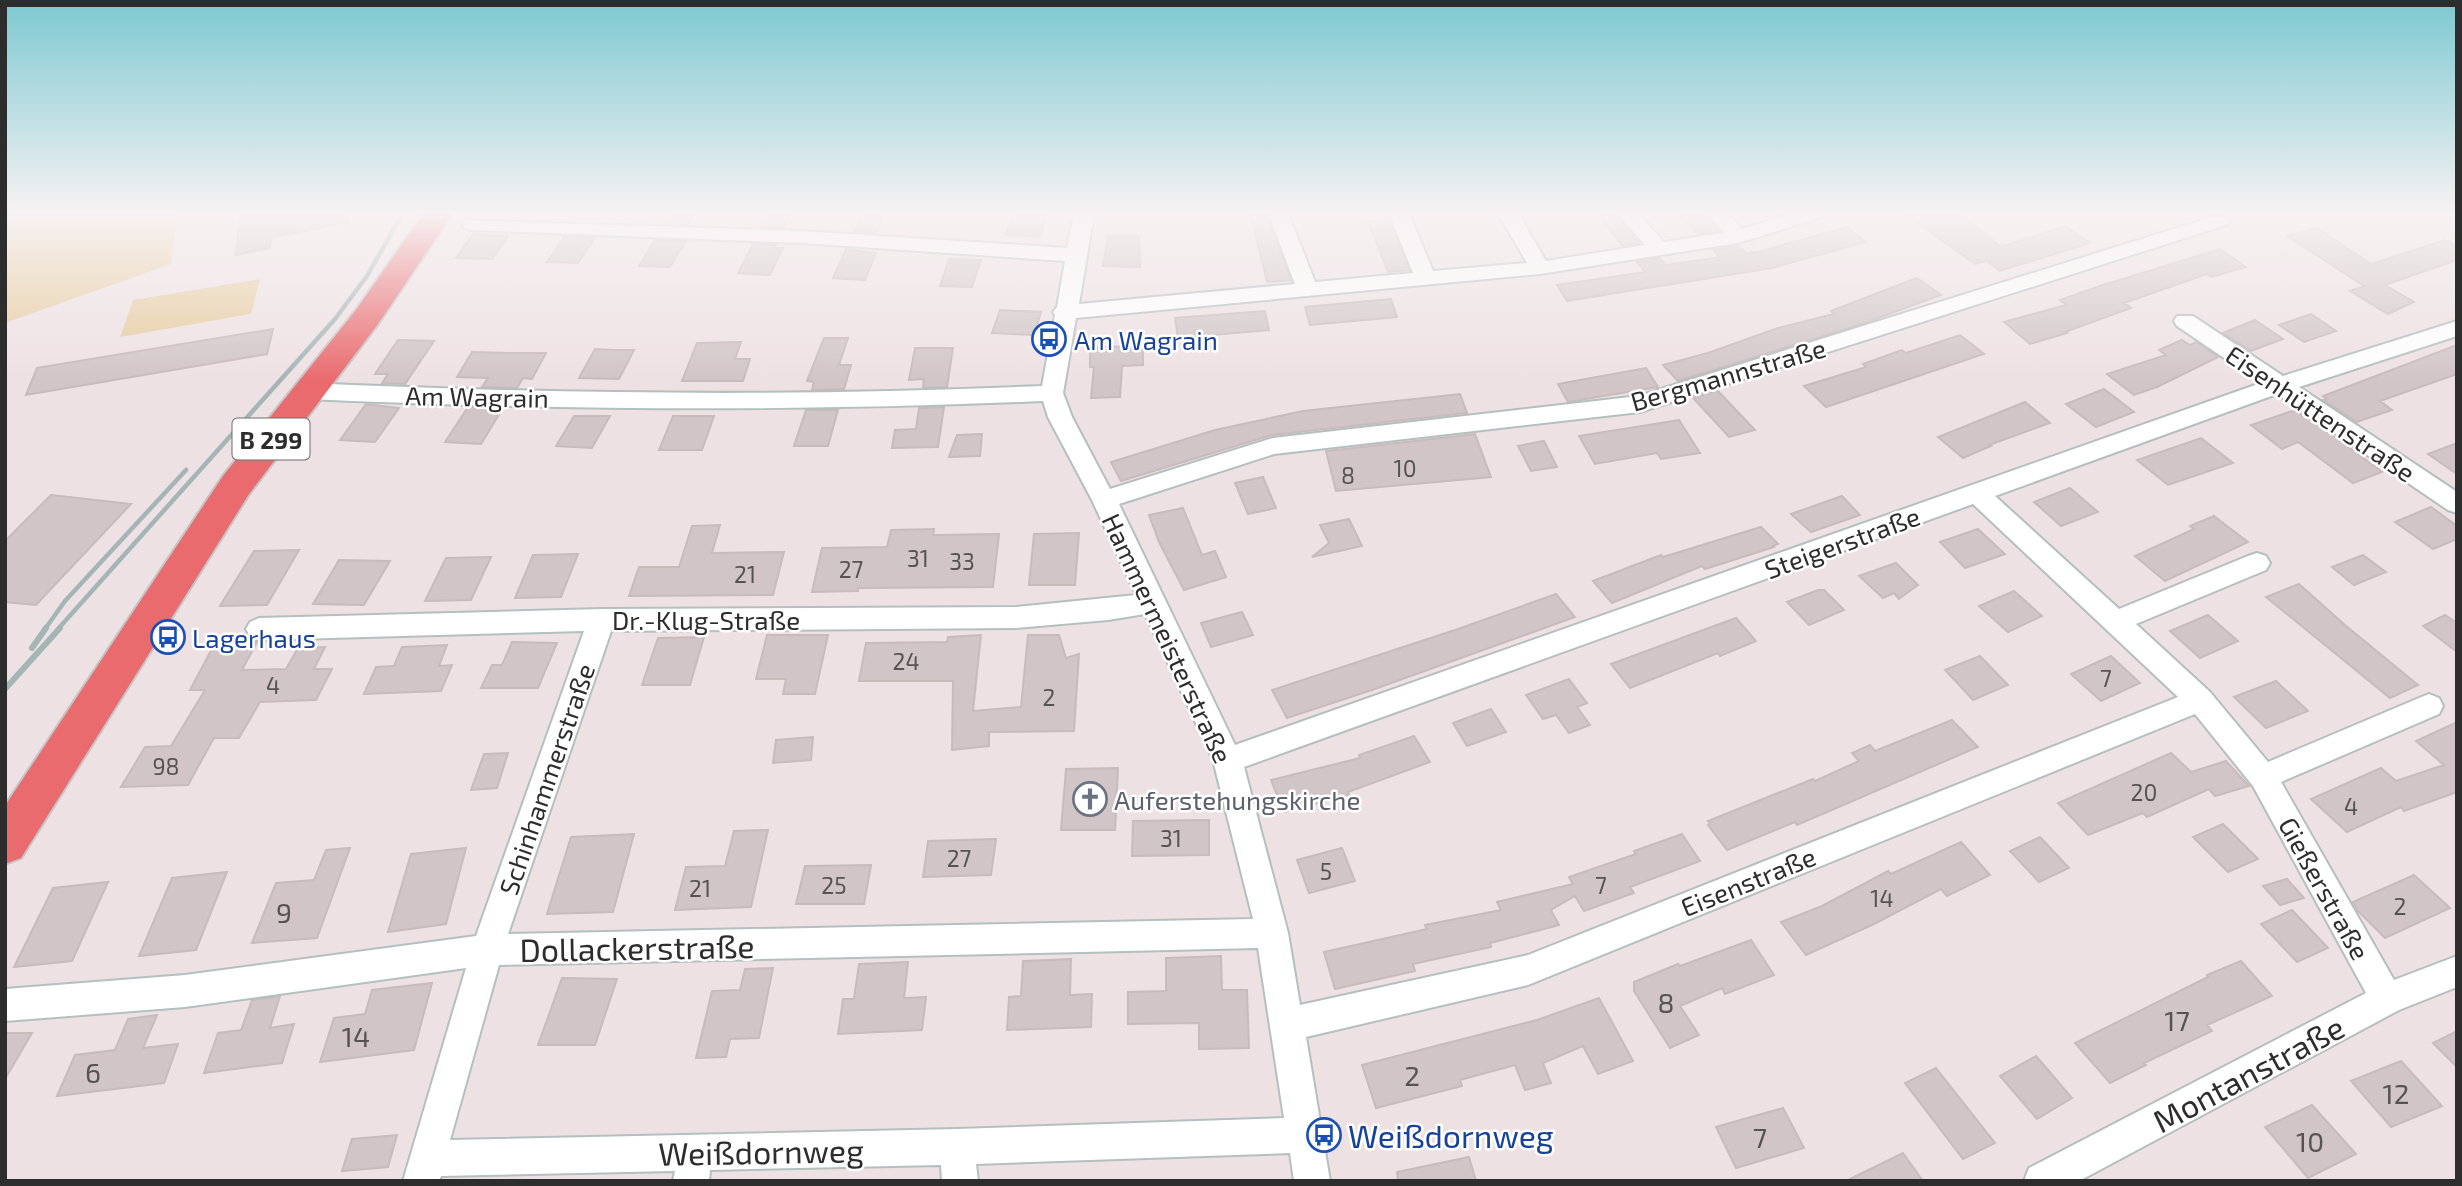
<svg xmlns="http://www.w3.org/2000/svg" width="2462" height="1186" viewBox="0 0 2462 1186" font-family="'Exo 2',sans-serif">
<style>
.pitch{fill:#e6cc9e}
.building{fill:#d1c5c7;stroke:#c9babc;stroke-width:2}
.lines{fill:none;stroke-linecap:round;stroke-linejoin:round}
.street-casing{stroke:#b4bfbf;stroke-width:4}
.primary-casing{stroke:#c4c4c4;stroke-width:4}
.street{fill:#fff;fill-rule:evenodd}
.primary{fill:#e96b6e;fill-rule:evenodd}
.rail-far1{stroke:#a4b5b6;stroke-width:4.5}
.rail{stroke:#a4b5b6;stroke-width:6}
.labels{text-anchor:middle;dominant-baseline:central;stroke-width:5;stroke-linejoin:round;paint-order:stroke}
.number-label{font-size:23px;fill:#565354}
.shield{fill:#fff;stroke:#6c6c6c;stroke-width:2}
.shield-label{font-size:24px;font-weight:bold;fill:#2d2d2d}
.transit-label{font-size:26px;fill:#164399;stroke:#fff;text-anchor:start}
.street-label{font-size:26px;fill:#2d2d2d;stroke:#fff}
.worship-label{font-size:26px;fill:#5b616d;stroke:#fff;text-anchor:start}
.near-number-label{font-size:28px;fill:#565354}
.near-street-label{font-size:32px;fill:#2d2d2d;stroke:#fff}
.near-transit-label{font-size:32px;fill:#164399;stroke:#fff;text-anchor:start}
</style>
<rect width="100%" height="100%" fill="#eee1e4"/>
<!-- pitch -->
<path class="pitch" d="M8,213H178L171,264L5,323V221Z
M260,279L251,314L120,337L133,300Z"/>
<!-- building -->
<path class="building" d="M240,213H347L348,222L271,238L270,248L236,255Z
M671,213H694L688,225L665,224Z
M770,213H790L783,228L762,227Z
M862,213H884L877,233L854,232Z
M1013,213H1047L1040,237L1006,235Z
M1250,213H1266L1291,280L1267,282Z
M1596,213H1615L1640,243L1623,246Z
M1678,213H1705L1719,231L1698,234Z
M1904,213H1959L2001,247L2065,226L2090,243L2000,271L1987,261L1975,264Z
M1389,219L1409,270L1388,272L1368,221Z
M1847,227L1865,242L1772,268L1567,301L1557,285L1645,272L1637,262L1659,258L1666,265L1720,257L1713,250L1739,246L1746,253L1758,252Z
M2317,228L2371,264L2445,240L2457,247V260L2385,285L2414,302L2388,314L2350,291L2364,286L2287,236Z
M473,234L508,236L492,259L456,258Z
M565,236L595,237L578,263L547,262Z
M1108,236H1139L1140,267L1103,266Z
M655,240L686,241L670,267L639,266Z
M753,244L776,245L774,248H783L770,275L738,273Z
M846,249L876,253L865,280L833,278Z
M2220,249L2246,267L2211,277L2207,274L2124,303L2131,308L2065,332L2067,333L2030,344L2004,322L2066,305L2060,300L2100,286Z
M949,259L981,260L972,287L940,286Z
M1917,278L1941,295L1859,325L1678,381L1663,365L1708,353L1778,328L1834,314L1831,311Z
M1391,299L1397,317L1310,325L1305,307Z
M1000,310L1041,312L1034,335L992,333Z
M1265,311L1269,330L1178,338L1175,318Z
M2311,314L2336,331L2304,342L2279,325Z
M2255,320L2283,339L2251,351L2223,333Z
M273,329L267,354L26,395L37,368Z
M1960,335L1984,354L1826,407L1804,386L1866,367L1863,364L1902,350L1906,353Z
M824,338H848L839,365H851L844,389L812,390L814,382L807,381Z
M398,340L434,341L405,384L382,383L388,374H375Z
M2182,340L2190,345L2197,342L2218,357L2157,387L2134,395L2107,374L2166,355L2159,350Z
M741,342L735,359H750L743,381H682L697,343Z
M2457,345V374L2380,401L2392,410L2357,422L2323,400L2327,399L2323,396Z
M1143,346V365L1122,366L1120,397L1091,398L1094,367H1090V347Z
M915,348H953L947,387L923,388L924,379L909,380Z
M595,349L614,350H634L619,379L579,378Z
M472,352L509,353H546L532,379L523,378L517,388L482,387L488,378L457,377Z
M1646,368L1658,387L1568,402L1558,384Z
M2104,389L2134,412L2096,427L2066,404Z
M1717,390L1755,430L1729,437L1693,398Z
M1460,394L1467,413L1272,435L1121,481L1111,462L1215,430L1303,411Z
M2025,402L2050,423L1989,445L1991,446L1963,458L1938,437Z
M366,404L399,408L375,442L340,440Z
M468,407L503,408L481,444L445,442Z
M944,407L938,447L892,448L895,430L916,429L919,408Z
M806,410H838L828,446H794Z
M2295,410L2328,432L2382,472L2353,483L2298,442L2282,449L2251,425Z
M574,416H610L592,448L556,446Z
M673,416H714L702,450H659Z
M1679,420L1700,453L1661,459L1657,453L1595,464L1579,436Z
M982,434L980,456L949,457L957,435Z
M1475,434L1491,477L1336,491L1326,451Z
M2201,438L2233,463L2168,485L2137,460Z
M1544,441L1557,467L1531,471L1518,446Z
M2457,443V474L2428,454Z
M1263,477L1276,508L1248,514L1235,483Z
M2070,488L2098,512L2061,526L2034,502Z
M51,495L131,504L36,605L5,602V541Z
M1842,496L1860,515L1811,532L1791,514Z
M2431,507L2457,526V539L2433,549L2395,522Z
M1183,508L1202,555L1215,551L1226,577L1184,590L1159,542L1149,515Z
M2214,516L2248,542L2165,581L2135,556L2194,529L2190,526Z
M1349,519L1362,546L1312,557L1329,543L1320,525Z
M720,525L712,553L784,552L773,595L629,596L639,567H679L692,526Z
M1761,527L1778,544L1773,546L1774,547L1705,569L1702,566L1612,603L1593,581L1661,555L1663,557Z
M934,529L933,535L999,534L993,587L858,588V591L812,592L822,548L887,547L891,530Z
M1978,529L2005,554L1965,568L1940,542Z
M1079,533L1075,585H1029L1034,534Z
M299,550L267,605L220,606L254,551Z
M578,554L561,597L515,598L533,555Z
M2363,555L2386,572L2354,585L2332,567Z
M491,557L471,600L425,601L446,558Z
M339,560L390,561L364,605L313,604Z
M1896,563L1918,585L1899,599L1894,593L1883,598L1859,576Z
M2299,584L2345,625L2418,685L2390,698L2266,597Z
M1818,590H1824L1844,610L1809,625L1787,602Z
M2014,591L2042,616L2008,632L1979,606Z
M1556,594L1575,617L1372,690L1287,718L1272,690L1458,629Z
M1242,612L1253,635L1211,647L1201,623Z
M2208,615L2238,641L2200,658L2170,631Z
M2445,615L2457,623V652L2423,626Z
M1736,618L1756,641L1720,656L1718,653L1630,688L1611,664Z
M767,635H828L815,694H783L786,679H756Z
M981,635L973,711L1021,707L1028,635H1059L1066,658L1079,654L1074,731L989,732V746L952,750L953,681H859L866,643L947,642L948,637Z
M704,637L690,685H642L658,638Z
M257,642L242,670L286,669L298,648L325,647L314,669H332L316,700L260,702L239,738H214L188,785L121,787L145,747L171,746L205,690H190L215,643Z
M512,642L557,643L538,688H481L492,665H502Z
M447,645L439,666L452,665L441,691L364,694L376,667L394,666L402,647Z
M1980,656L2008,685L1973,700L1945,670Z
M2111,656L2140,683L2101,701L2071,674Z
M1569,679L1587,703L1577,707L1590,725L1569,733L1556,715L1543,719L1526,695Z
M2276,681L2308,711L2266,728L2234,697Z
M1491,709L1506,732L1467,746L1453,723Z
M1952,720L1978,747L1797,825L1795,822L1727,850L1708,825L1710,824L1708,821L1813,779L1815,781L1859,761L1852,753L1870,745L1875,751Z
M2457,722V792L2404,811L2401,807L2347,832L2311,799L2381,768L2396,781L2444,765L2416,741Z
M1414,736L1430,762L1348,792L1349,795L1284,812L1271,780L1360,758L1359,755Z
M813,737L811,760L773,763L776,740Z
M508,753L497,788L471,790L484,754Z
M2171,753L2191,772L2226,761L2249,786L2215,796L2209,789L2147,817L2143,813L2088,835L2058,803Z
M1118,768L1115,830H1061L1066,769Z
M1209,820V855L1132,856L1133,821Z
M2223,824L2258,859L2228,872L2193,837Z
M768,830L751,907L675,910L686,867L725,866L734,831Z
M634,834L613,912L547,914L571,837Z
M1682,834L1700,861L1630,887L1634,893L1584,911L1575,896L1551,910L1559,925L1490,943L1491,947L1413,964L1415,971L1335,989L1324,952L1427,929L1425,925L1501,910L1497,902L1573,884L1569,877L1636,854L1634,851Z
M2040,837L2069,868L2039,882L2010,851Z
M996,839L991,875L923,877L928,841Z
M1961,842L1990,875L1947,896L1941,889L1874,924L1806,955L1781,922L1822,906L1888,871L1891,874Z
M350,848L317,938L252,943L276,883L314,880L326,850Z
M466,848L446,924L388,932L411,854Z
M1342,848L1355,881L1309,893L1297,860Z
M871,865L864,904H796L805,866Z
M227,872L196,950L139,956L172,878Z
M2414,875L2450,908L2385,938L2358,911L2353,902Z
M2287,879L2304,898L2280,905L2263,886Z
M108,882L72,961L14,967L53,888Z
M2292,910L2328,948L2297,962L2261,924Z
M1751,940L1774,975L1725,994L1722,988L1680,1006L1699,1035L1670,1048L1634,991V982L1678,964L1680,966Z
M1221,956L1222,990H1247L1249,1048L1199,1049V1023L1128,1024V992L1166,991V958Z
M1071,959L1070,995L1092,994L1091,1027L1007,1030L1009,997L1021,996L1023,961Z
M2241,961L2272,996L2207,1025L2212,1031L2144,1063L2146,1065L2110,1083L2075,1043L2208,977L2207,975Z
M908,962L904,998L926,997L922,1030L838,1034L843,999H854L859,964Z
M773,968L759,1038L730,1039L726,1057L696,1058L712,991L740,990L745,969Z
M562,978L617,979L595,1045H538Z
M432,983L414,1050L320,1062L334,1018L365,1014L372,990Z
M280,996L270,1028L294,1024L282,1063L204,1073L218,1033L241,1030L252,1000Z
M1599,998L1633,1061L1598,1074L1583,1046L1543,1063L1551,1083L1525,1090L1515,1065L1460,1080L1462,1086L1376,1108L1362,1065L1537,1020Z
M157,1015L143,1048L178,1044L164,1083L57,1096L75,1055L115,1050L128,1019Z
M2457,1031V1067L2433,1043Z
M5,1033H32L5,1079Z
M2036,1056L2072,1098L2037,1119L2000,1076Z
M2401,1061L2442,1106L2391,1127L2351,1081Z
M1936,1068L1995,1143L1963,1159L1905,1083Z
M2312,1105L2356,1154L2308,1178L2265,1127Z
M1783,1108L1804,1148L1736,1168L1716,1127Z
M397,1135L388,1167L342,1171L352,1139Z
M1903,1153L1923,1181H1846Z
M1469,1157L1476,1181H1398L1397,1172Z"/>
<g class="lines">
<!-- street casing -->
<g class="street-casing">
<path id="street" d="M1074,213H1094L1079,304L1295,284L1268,213H1288L1315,282L1413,273L1389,213H1409L1433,271L1527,263L1498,213H1518L1546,261L1645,245L1617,213H1638L1664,242L1724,233L1707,213H1728L1742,229L1794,213H1826L1823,217L1738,243L1540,274L1076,318L1063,393L1072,417L1110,489L1273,438L1639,396L2212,217H2226L2229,221L2226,225L1640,412L1274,454L1119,504L1235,745L2261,383L2177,326L2174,321L2177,316H2193L2283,376L2457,321V336L2299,387L2457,492V513L2448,510L2277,394L1995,496L2119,609L2248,556L2257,553L2266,556L2270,563L2266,570L2136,624L2210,692L2268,762L2419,698L2429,694L2439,698L2443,706L2439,714L2281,782L2394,980L2457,956V987L2399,1010L2079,1181H2024L2029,1168L2366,993L2253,786L2195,714L1528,985L1306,1037L1330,1181H1294L1290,1153L976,1164L978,1181H942L941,1165L710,1170L709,1181H673L675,1171L441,1176L439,1181H403L466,968L185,1007L5,1021V989L185,975L476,936L584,631L259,640L250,636L246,629L250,622L259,618L602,609L1016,607L1136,595L1092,500L1048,417L1043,401C798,412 553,410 307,399L299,396L296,391L299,386L307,383C552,394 797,397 1042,386L1055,315L1053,312L1057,307L1065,261L802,243L472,230L465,228L462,224L465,220L802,231L1067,248ZM1973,504L2178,697L1528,955L1300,1005L1288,933L1244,767ZM1145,614L1213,760L1253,919L508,934L611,631L1016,628L1108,620ZM1258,948L1284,1118L957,1129L450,1140L499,965Z"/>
</g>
<!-- primary casing -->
<g class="primary-casing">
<path id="primary" d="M424,213H453L378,324L249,494L21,858L5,864V806L223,476L356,310Z"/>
</g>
<!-- street -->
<use href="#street" class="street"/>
<!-- primary -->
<use href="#primary" class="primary"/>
<!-- rail-far1 -->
<path class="rail-far1" d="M45,629L65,601L186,470
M58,629L335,319L367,276L403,213"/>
<!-- rail -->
<path class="rail" d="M32,648L46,628
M5,689L60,628"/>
</g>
<!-- sky -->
<linearGradient id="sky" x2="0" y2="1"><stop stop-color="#7dc9d1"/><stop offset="0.56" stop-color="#f7f2f3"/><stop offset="1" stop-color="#f7f2f3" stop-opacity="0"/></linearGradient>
<rect width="2462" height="380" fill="url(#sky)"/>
<!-- icons -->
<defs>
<g id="bus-ring" transform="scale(1.75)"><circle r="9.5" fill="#fff" stroke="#1a4fb4" stroke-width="1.5"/><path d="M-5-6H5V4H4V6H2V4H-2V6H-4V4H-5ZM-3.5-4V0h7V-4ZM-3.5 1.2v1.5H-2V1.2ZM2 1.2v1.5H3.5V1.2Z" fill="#1a4fb4"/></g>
<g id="church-ring" transform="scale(1.75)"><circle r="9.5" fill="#fff" stroke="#6b7280" stroke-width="1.5"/><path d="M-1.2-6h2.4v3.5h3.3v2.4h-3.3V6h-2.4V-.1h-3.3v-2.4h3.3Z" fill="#6b7280"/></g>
</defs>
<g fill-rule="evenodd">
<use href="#bus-ring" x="1049" y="339"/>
<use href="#bus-ring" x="168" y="637"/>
<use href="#church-ring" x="1090" y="799"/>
<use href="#bus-ring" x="1324" y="1135"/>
</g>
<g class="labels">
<!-- number labels -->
<g class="number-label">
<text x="1405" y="468">10</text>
<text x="1348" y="475">8</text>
<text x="918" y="558">31</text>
<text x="962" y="561">33</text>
<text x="851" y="569">27</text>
<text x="745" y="574">21</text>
<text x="906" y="661">24</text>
<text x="2106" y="678">7</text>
<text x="273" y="685">4</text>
<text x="1049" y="697">2</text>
<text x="166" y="766">98</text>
<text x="2144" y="792">20</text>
<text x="2351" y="806">4</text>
<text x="1171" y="838">31</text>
<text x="959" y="858">27</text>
<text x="1326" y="871">5</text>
<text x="834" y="885">25</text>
<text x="1601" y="885">7</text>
<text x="700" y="888">21</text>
<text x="1882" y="898">14</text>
<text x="2400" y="906">2</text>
</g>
<!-- shield labels -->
<rect class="shield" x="232.5" y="418.5" width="77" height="41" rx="5"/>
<g class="shield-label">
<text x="271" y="439">B 299</text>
</g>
<!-- transit labels -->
<g class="transit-label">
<text x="1074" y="339">Am Wagrain</text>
<text x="192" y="637">Lagerhaus</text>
</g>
<!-- street labels -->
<g class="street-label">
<text transform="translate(1728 374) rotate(-16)">Bergmannstraße</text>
<text transform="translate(477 396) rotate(1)">Am Wagrain</text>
<text transform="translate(2321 413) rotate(34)">Eisenhüttenstraße</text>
<text transform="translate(1842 542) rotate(-20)">Steigerstraße</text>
<text x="706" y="619">Dr.-Klug-Straße</text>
<text transform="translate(1168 638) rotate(65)">Hammermeisterstraße</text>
<text transform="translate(546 779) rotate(-71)">Schinhammerstraße</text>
<text transform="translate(1748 881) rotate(-22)">Eisenstraße</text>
<text transform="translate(2325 888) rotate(61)">Gießerstraße</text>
</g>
<!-- worship labels -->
<g class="worship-label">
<text x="1114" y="799">Auferstehungskirche</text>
</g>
<!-- near-number labels -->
<g class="near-number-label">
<text x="284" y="912">9</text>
<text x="1666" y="1002">8</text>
<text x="2177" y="1020">17</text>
<text x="356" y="1036">14</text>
<text x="93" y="1072">6</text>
<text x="1412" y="1075">2</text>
<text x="2396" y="1093">12</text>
<text x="1760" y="1137">7</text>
<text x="2310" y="1141">10</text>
</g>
<!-- near-street labels -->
<g class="near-street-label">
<text transform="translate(637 947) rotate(-1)">Dollackerstraße</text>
<text transform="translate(2248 1073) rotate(-28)">Montanstraße</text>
<text transform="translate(761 1151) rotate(-1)">Weißdornweg</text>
</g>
<!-- near-transit labels -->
<g class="near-transit-label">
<text x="1348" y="1135">Weißdornweg</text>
</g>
</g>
<!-- border -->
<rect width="2462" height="1186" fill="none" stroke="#2d2d2d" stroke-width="14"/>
</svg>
